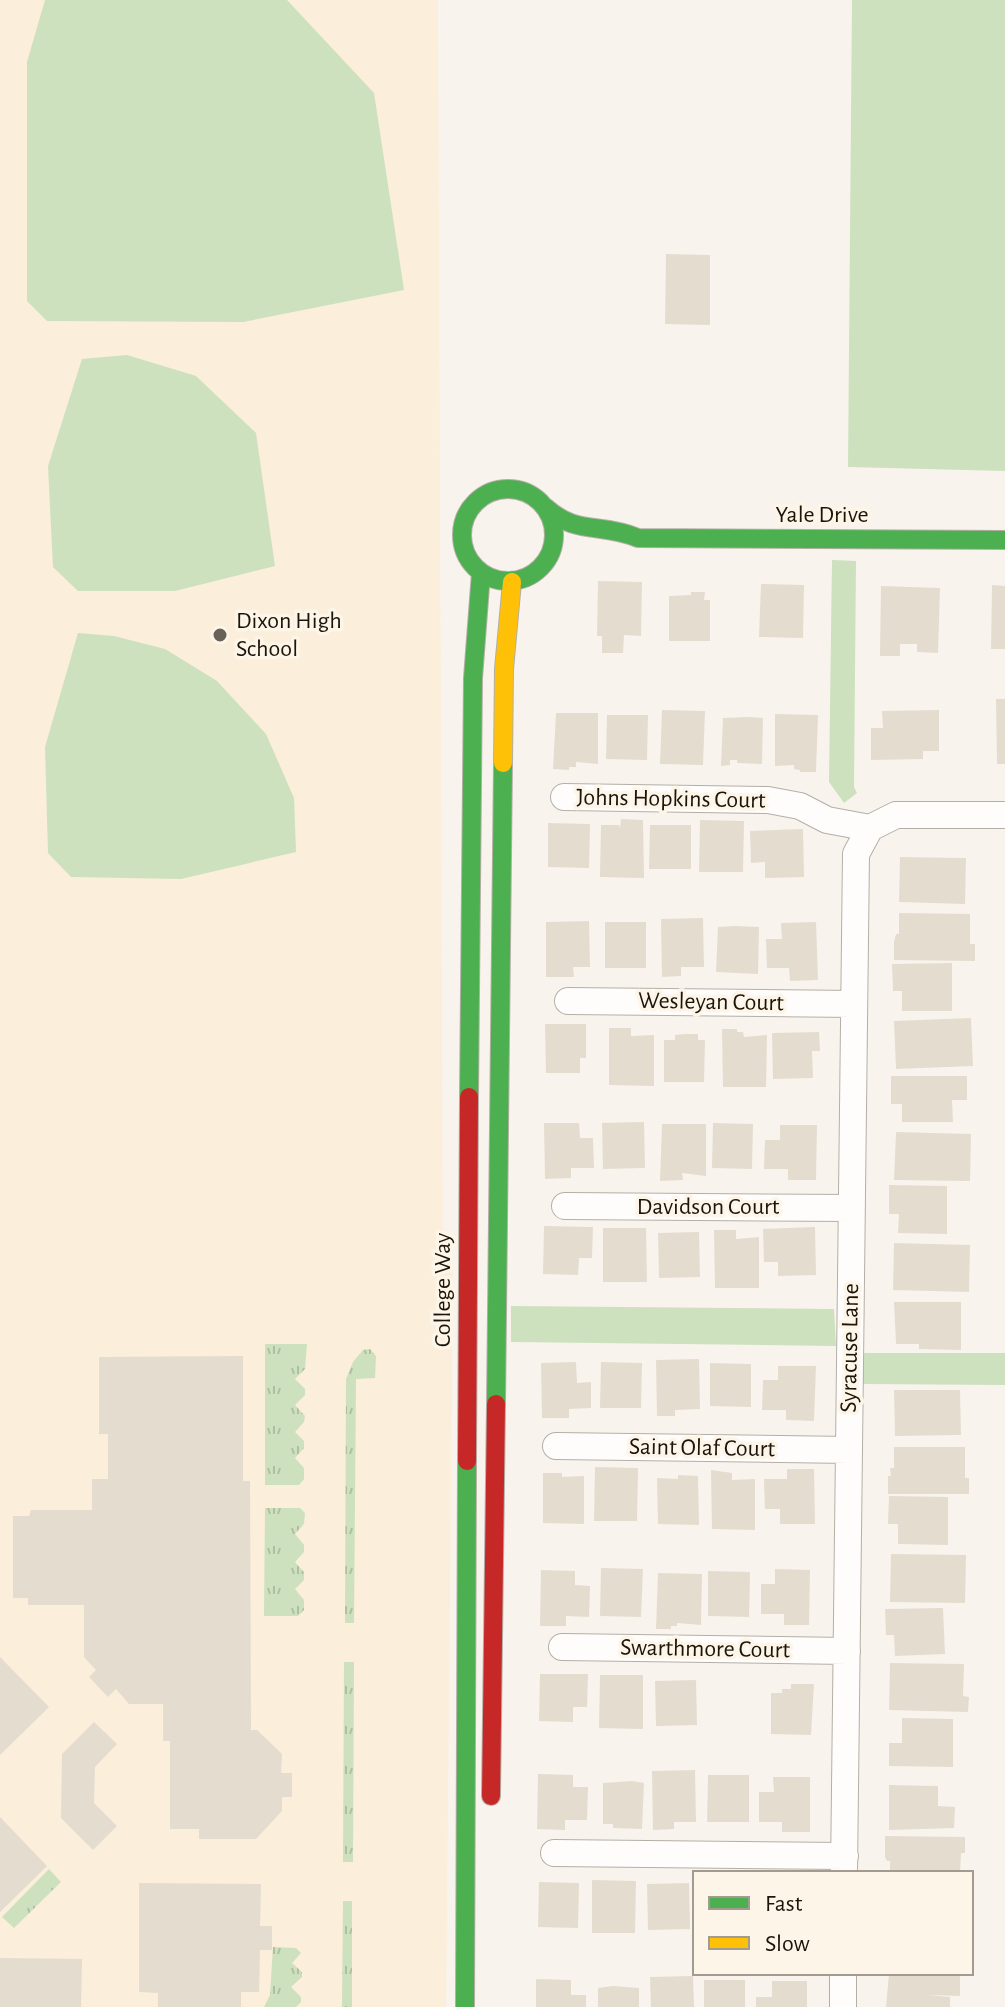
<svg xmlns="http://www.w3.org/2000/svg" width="1005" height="2007" viewBox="0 0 1005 2007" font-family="'Alegreya Sans',sans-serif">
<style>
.built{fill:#fbeeda}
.grass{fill:url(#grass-tufts)}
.park{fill:#cde1be}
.building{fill:#e4dccf}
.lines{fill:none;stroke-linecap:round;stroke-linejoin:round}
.street-casing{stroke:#b4afa6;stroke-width:28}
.fast-casing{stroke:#b4afa6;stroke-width:20}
.slow-casing{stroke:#b4afa6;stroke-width:20}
.jam-casing{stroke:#b4afa6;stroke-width:20}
.street{stroke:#fefdfc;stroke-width:26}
.fast{stroke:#4caf50;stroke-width:18}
.slow{stroke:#ffc107;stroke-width:18}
.jam{stroke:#c62828;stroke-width:18}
.poi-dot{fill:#686259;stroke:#fdf5e8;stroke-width:3}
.labels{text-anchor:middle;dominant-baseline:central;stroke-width:7;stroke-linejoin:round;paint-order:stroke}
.street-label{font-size:24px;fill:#1b1409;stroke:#fdf5e8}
.poi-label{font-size:24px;fill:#1b1409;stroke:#fdf5e8;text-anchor:start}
</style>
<defs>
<pattern id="grass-tufts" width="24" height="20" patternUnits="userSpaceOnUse" patternTransform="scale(2)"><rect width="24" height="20" fill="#cde1be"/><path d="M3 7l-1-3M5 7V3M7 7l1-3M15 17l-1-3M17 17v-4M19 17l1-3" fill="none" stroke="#afc0a2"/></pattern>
</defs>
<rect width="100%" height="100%" fill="#f8f4ed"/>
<!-- built -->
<path class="built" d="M0,0H438L443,1269L453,1270L446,2007H0Z"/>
<!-- grass -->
<path class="grass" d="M265,1344H307L305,1369L295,1379L305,1389V1395L295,1405L305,1416L304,1422L295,1432L304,1441V1448L295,1458L304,1468V1479L299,1485H265Z
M370,1349L376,1356L375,1378L356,1379L354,1623H345L346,1379L353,1362L363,1350Z
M265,1508H300L305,1513L304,1524L295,1534L304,1545V1552L295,1562L304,1572V1580L295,1589L304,1600V1610L298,1616H264Z
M344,1662H354L353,1862H343Z
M49,1869L61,1882L14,1928L2,1917Z
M343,1901H352V2007H342Z
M273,1947L296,1948L301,1953L292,1963L302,1972V1977L291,1987L301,1997V2002L296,2007H264L270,1995Z"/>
<!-- park -->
<path class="park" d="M45,0H287L374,93L404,290L243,322L47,321L27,301V62Z
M852,0H1005V471L848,467Z
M127,355L196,376L256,433L275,566L175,591H78L53,567L48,466L82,359Z
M832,560L856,561L854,787L857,793L844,803L829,782Z
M78,633L114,636L165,649L217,681L266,734L294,798L296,852L181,879L71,877L48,853L45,747Z
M511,1306L834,1309L836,1346L511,1342Z
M863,1353H1005V1385L862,1384Z"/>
<!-- building -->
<path class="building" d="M666,254L710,255V325L665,324Z
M598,581L642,582L641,636L624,635L623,653H602V636H597Z
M761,584L804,585L803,638L759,637Z
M992,585L1005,586V649H991Z
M881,586L940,588L938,653L917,652V644H900V656H880Z
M691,592H705L704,600H710V641H669V596L691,595Z
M996,699H1005V764H997Z
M662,710L705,711L703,765L660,764Z
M939,710V751H923V759L871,760V728H883L882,711Z
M556,713H598V764L576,762V767H569V770L553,769Z
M775,714L818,715L816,772H800V770L794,769V765L775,766Z
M607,715H648L647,760L606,759Z
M748,717L763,718L762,764L737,763V760H730V765L721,766L723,718Z
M621,819L643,820L644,878L600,877L601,825H619L620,828Z
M700,820L744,821L743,872H699Z
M548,823L590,824L589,868L548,867Z
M650,825H691V869H649Z
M803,829L804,877L765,878V862L751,863L750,831Z
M900,857L966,858L965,904L899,902Z
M899,913L970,914V944H975V961L894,960V942L896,934H899Z
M703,918L704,967H681V976L662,977L661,919Z
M589,921L590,967H573L574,977H546V922Z
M605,922H646V968H605Z
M816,922L818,980L790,981L789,968H767L766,939H782L781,923Z
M734,926L759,927L758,974L716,972L718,927Z
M952,963V1011H902V991H893L892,964Z
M971,1018L973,1066L896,1069L894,1021Z
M545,1024H586V1058H580V1073H546Z
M609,1028H631V1036L654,1035V1086L609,1085Z
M722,1029H737V1032H743L744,1037L767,1035L766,1087H723Z
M819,1032L820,1051H812L813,1078L773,1079L772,1033Z
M685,1034H698V1040H705L704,1082H664V1040H675V1035Z
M891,1076H967V1100H952L953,1122H902V1104H891Z
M644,1122L645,1168L603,1169L602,1123Z
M544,1123H579L580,1138H593L594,1168H571V1178L545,1179Z
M713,1123L753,1124L752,1169L712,1168Z
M662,1124H706V1176L682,1173L683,1180L660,1181Z
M780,1125H817L816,1180H788V1169H764L765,1140H780Z
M896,1132L971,1134L970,1181L894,1180Z
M889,1185L947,1186V1234L898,1233L899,1214H889Z
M544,1226L593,1227L592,1258H579L578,1275L543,1274Z
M815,1227L816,1275L778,1276V1262H764L763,1229Z
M603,1228H646L647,1282H603Z
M714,1230H736V1239L759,1237V1288H715Z
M699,1232L700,1277L659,1278L658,1233Z
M894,1243L970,1245L969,1292L893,1290Z
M894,1302H961V1350L919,1349V1344H896Z
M243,1356V1481H250L251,1730H257L282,1754L281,1773H292V1797H282V1811L256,1839H199V1829H170V1741H163V1704H129L116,1689L108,1697L89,1677L96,1670L84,1657V1605H28V1598H13V1516H29L31,1510H92V1479H108V1434H99V1357Z
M699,1359L700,1409L675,1410V1416H657L656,1360Z
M576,1362L577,1383L591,1382V1408L569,1409V1418H542L541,1363Z
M601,1362L642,1363L641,1408H600Z
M710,1363L751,1364V1407L710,1406Z
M778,1366H816L814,1421L786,1420V1410H762L763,1380H778Z
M894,1390H960L961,1435L895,1436Z
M894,1447H965V1478H969V1494H888V1476H891L890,1468H894Z
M595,1467L638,1468L637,1521H594Z
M787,1469H814L815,1524H780V1509H765L764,1479H787Z
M711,1470L732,1473V1480L755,1479V1530L712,1529Z
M543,1473H562V1477L584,1476V1524L543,1523Z
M678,1475L698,1476L699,1525L658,1524L657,1478L678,1479Z
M889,1496L948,1497V1545L898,1544V1524H888Z
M891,1554L966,1555L965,1603L890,1602Z
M601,1568L643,1569L641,1617L600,1616Z
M775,1569L810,1570L809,1625H784V1614H761V1584H775Z
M541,1570L575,1571V1585L590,1586L589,1617L566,1616V1626H540Z
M708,1571L750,1572L749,1617L708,1616Z
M658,1573L702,1574L701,1625L677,1623V1626H671V1629H656Z
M943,1608L945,1654L895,1656L894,1635H886L885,1609Z
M0,1657L49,1707L0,1755Z
M890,1663L964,1664L963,1696L969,1697L968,1712L889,1710Z
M540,1674H588L587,1707H573V1722L539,1721Z
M600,1675H643V1729L599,1728Z
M696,1680L697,1725L656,1726L655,1681Z
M791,1684H814L811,1735L771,1734V1693H782V1689H791Z
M902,1718L953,1719V1767L889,1766V1743H902Z
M94,1722L117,1744L95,1767L94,1803L117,1826L93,1850L61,1818L62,1754Z
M695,1770L696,1822H674V1829L653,1830L652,1771Z
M538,1774L573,1775V1787H588L587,1820H565V1830L537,1829Z
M708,1775H749V1822H707Z
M773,1777H810V1832H782V1822H759V1792H774Z
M632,1781L644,1783L642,1829L613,1828V1824H603V1783Z
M889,1785L938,1786V1806L955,1807L954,1828L889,1830Z
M0,1817L47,1866L0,1912Z
M885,1836L965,1837V1853H961L960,1873H890V1861H887L885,1857Z
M592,1880L636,1881L635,1933H592Z
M539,1882L579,1883L578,1928L538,1927Z
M139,1883L261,1884L260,1926H272V1950H260L259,1992H241V2007H158V1993L139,1992Z
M689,1883L690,1929L648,1930L647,1884Z
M0,1958L82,1959L81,2007H0Z
M889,1973H960V1996L927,1995L950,1997V2007H886Z
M693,1976L694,2007H651L650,1977Z
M536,1979L571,1980V1995H586V2007H536Z
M704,1980H745V2007H704Z
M772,1981H807V2007H756V1997H772Z
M613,1986L639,1988V2007H598V1988Z"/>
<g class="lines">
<!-- street casing -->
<g class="street-casing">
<path id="street" d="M564,797L768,800L800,806L827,820L870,828
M568,1001L854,1004
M565,1206L851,1208
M556,1446L849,1450
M562,1647L847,1651
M554,1853L845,1856
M844,1873L856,854L870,828L896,815H1005
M843,2007V1973"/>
</g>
<!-- fast casing -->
<g class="fast-casing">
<path id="fast" d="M462 535a46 46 0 1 1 92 0a46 46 0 1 1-92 0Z
M545,507C577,536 600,522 638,538L1005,540
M469,1097L473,678L481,573
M496,1404L503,763
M465,2007L467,1461"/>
</g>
<!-- slow casing -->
<g class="slow-casing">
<path id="slow" d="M503,763L504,669L512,582"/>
</g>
<!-- jam casing -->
<g class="jam-casing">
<path id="jam" d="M467,1461L469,1097
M491,1796L496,1404"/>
</g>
<!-- street -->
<use href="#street" class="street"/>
<!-- fast -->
<use href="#fast" class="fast"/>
<!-- slow -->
<use href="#slow" class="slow"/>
<!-- jam -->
<use href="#jam" class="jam"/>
</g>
<!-- markers -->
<circle class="poi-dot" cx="220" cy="635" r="8"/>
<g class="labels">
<!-- street labels -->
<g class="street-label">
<text x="822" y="515">Yale Drive</text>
<text transform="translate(671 799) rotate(1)">Johns Hopkins Court</text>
<text transform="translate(711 1002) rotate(1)">Wesleyan Court</text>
<text x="708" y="1207">Davidson Court</text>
<text transform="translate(443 1290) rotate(-90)">College Way</text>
<text transform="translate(850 1348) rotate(-89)">Syracuse Lane</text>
<text transform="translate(702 1448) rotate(1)">Saint Olaf Court</text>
<text transform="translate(705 1649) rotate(1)">Swarthmore Court</text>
</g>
<!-- poi labels -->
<g class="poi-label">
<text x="236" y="621">Dixon High<tspan x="236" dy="28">School</tspan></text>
</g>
</g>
<!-- legend -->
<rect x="693" y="1871" width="280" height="104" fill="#fdf5e8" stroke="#a39b8f" stroke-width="2"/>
<rect x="709" y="1897" width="40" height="12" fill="#4caf50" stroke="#a39b8f" stroke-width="2"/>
<text x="765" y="1911" font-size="24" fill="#1b1409">Fast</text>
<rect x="709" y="1937" width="40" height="12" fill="#ffc107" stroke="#a39b8f" stroke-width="2"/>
<text x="765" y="1951" font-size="24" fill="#1b1409">Slow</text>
</svg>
